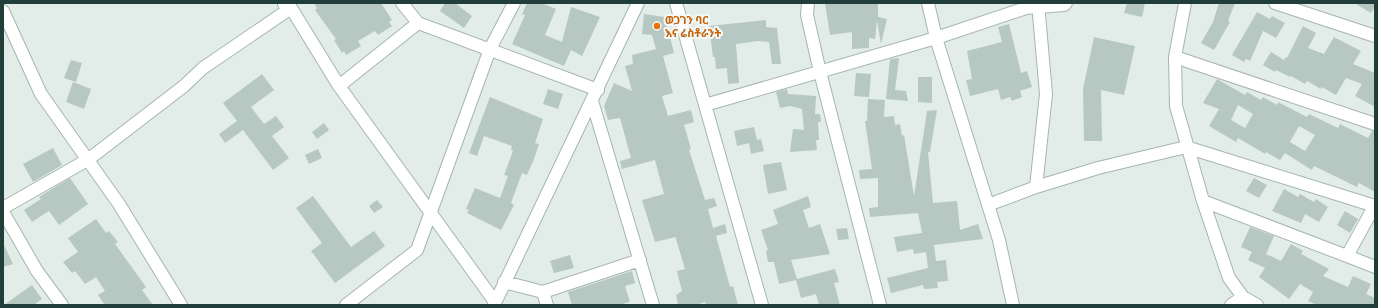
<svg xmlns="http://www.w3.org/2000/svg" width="1378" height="308" viewBox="0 0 1378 308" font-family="Rubik,'Noto Sans Ethiopic',sans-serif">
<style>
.building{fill:#b7c7c2;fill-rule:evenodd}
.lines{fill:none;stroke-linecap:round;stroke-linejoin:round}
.minor-casing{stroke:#a5b5b1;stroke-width:14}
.minor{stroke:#fff;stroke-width:12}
.food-dot{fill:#e8710a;stroke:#f3f9f6;stroke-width:1.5}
.labels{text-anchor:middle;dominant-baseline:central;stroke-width:4;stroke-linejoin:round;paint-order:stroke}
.food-label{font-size:11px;font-weight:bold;fill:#c56008;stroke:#f3f9f6;text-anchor:start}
</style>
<rect width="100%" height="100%" fill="#e2ede9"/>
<!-- building -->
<path class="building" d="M314,3H381L392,20L389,22L392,26L378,35L375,31L358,41L361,46L346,55L344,51L342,53L334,40L336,39L315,10L317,8Z
M445,3H455L472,16L464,28L440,11Z
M527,3H542L556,9L545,35L562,42L571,7L600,17L582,56L571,50L564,66L512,44L525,15L522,14Z
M825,3L878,4V17L887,19L881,44L877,20L875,39L869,38V48L852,49V32L830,35Z
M1127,3H1145L1142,17L1124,13Z
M1219,3H1235L1228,21L1230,22L1214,50L1201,43L1213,22Z
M1354,3H1375V6L1371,13Z
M1257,12L1270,19L1272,16L1285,23L1276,38L1263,31L1250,61L1246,59L1244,62L1232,55Z
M644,14L665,17L674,53L663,56L673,93L662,96L668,116L691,110L694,122L684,125L691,149L689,150L705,200L714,198L717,206L708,209L713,228L725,224L727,233L716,236L730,287L733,286L738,305H706L705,302L696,305H678L676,295L682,291L677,271L685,269L676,239V237L655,242L642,200L664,194L655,160L622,169L620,161L631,158L620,118L608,120L604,106L614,83L632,91L625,66L633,64L632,55L656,49L652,35L642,34Z
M766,20V27L777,28L781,64H772L769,42L758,41L736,44L739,83L728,84L727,68L716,69L715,57H713L709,26Z
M1009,24L1021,73L1027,71L1032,87L1020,91L1022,97L1012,101L1010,97L1001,100L998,89L970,96L966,80L972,79L967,51L1002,42L998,27Z
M1303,26L1316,33L1308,48L1324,54L1334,37L1361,51L1353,64L1375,73V107L1355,96L1362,84L1346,78L1336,95L1322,87L1321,89L1307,81L1305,84L1291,76L1290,77L1276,70L1275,72L1263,65L1271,52L1284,60L1286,57L1287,58Z
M1094,37L1135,46L1124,95L1101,90L1102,141H1084L1083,89Z
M899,58L895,90L906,91L908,101L886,99L890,59Z
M71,60L82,63L76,82L64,78Z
M856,73L871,74L869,97L854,96Z
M262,74L274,90L251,107L264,124L276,116L284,127L272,136L289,158L273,170L243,130L225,143L219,134L237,121L223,103Z
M918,77H932V103L918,102Z
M1217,79L1245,95L1247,92L1261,100L1263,97L1277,105L1278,102L1307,117L1309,114L1338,128L1340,124L1368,138L1372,131H1375V192L1359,183L1357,187L1314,166L1312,170L1285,153L1280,160L1266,152L1265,154L1238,138L1236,142L1209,126L1219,109L1203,103ZM1238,105L1253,114L1245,128L1231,120ZM1299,126L1315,135L1305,151L1290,142Z
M73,82L91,89L84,109L66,102Z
M548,89L563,94L558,109L543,104Z
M787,89L788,94L816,96L815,114H820L821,122H818L819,140H816L817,150L790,152L793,129L804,130L802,109L790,106L780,108L776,92Z
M490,97L543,119L535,143L539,144L534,159L527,175L522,173L511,203L514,205L501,230L467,213L469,210L466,209L475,188L500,198L508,176L504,175L513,151L511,150L512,146L484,136L477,156L469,153Z
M868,99L885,100L884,117L894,116L895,125L900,124L902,136L904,135L914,196L927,111L937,110L930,152H928L933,203L957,201L960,230L978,224L983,239L934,245L936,261L946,260L948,281L937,282L938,288L924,289L923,285L891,293L887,278L928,268L926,252L914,254L913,249L897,252L894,237L922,233L918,213L870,217L869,208L878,207V178L860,179L859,170L872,169L865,121H867Z
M324,123L329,130L317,139L312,132Z
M754,127L757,140L761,139L764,151L751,154L749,143L737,146L734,131Z
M53,148L62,165L33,182L23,164Z
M318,149L322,158L309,164L305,155Z
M781,162L787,190L768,194L763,165Z
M70,178L88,204L59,225L49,211L32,222L24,210L41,199L39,197Z
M1254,178L1267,185L1259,198L1246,191Z
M1284,189L1298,197L1300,194L1314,202L1316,199L1328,207L1319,222L1305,214L1301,223L1272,211Z
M313,196L351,247L374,231L385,246L335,283L311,251L322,243L296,208Z
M808,196L811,207L803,210L809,228L820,224L830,254L791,260L797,279L835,269L839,282L834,283L840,305H819L816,294L801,298L796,280L779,284L774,262H768L766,251L768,250L761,230L778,224L773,210Z
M377,200L383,207L374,213L369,206Z
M1345,211L1358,219L1350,233L1337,225Z
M96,219L106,233L109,231L118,242L115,244L146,287L142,290L153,305H105L98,295L105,291L96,277L85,284L75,271L72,273L63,262L78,252L68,238Z
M1250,227L1274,236L1266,254L1281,261L1291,244L1303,251L1301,254L1329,269L1323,276L1348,287L1353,276L1371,284L1366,294L1375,298V305H1317L1308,301L1313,292L1300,284L1289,299L1259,277L1265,268L1248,260L1252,252L1241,247Z
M847,228L849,239L838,240L836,229Z
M3,243L13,264L3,267Z
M570,255L574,268L554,273L550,261Z
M632,271L635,283L625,286L630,302L618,305H572L568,292Z
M32,285L42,299L34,305H4Z"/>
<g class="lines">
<!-- minor casing -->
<g class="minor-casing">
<path id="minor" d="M288,3L339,86L495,302
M402,3L418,23L598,90
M676,3L762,305
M808,3L807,15L820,72L880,305
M928,3L936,38L999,240L1013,305
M1185,3L1175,57L1176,106L1203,201L1229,278L1243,297L1257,305
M1275,3L1375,36
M3,11L41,94L119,204L181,305
M1175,57L1375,124
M339,86L418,23
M592,101L653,305
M705,105L936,38L1026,8L1064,5L1066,3
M1036,187L1046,94L1038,3
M1203,201L1347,256
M988,205L1036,187L1098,168L1186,147L1375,206
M1375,205L1347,256L1375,267
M3,208L89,159L184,86L203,68L291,8L284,4
M3,212L37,271L62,305
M504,282L543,292L640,260
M543,292L547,305
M346,305L417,250L490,49L514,3
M494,305L638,3
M1231,305L1243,297"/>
</g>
<!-- minor -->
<use href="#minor" class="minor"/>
</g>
<!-- markers -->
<circle class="food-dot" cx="657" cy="26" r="4"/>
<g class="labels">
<!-- food labels -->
<g class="food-label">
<text x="665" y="20">ወጋገን ባር<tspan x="665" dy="13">እና ሬስቶራንት</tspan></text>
</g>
</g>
<!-- border -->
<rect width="1378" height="308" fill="none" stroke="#223e3a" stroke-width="8"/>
</svg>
